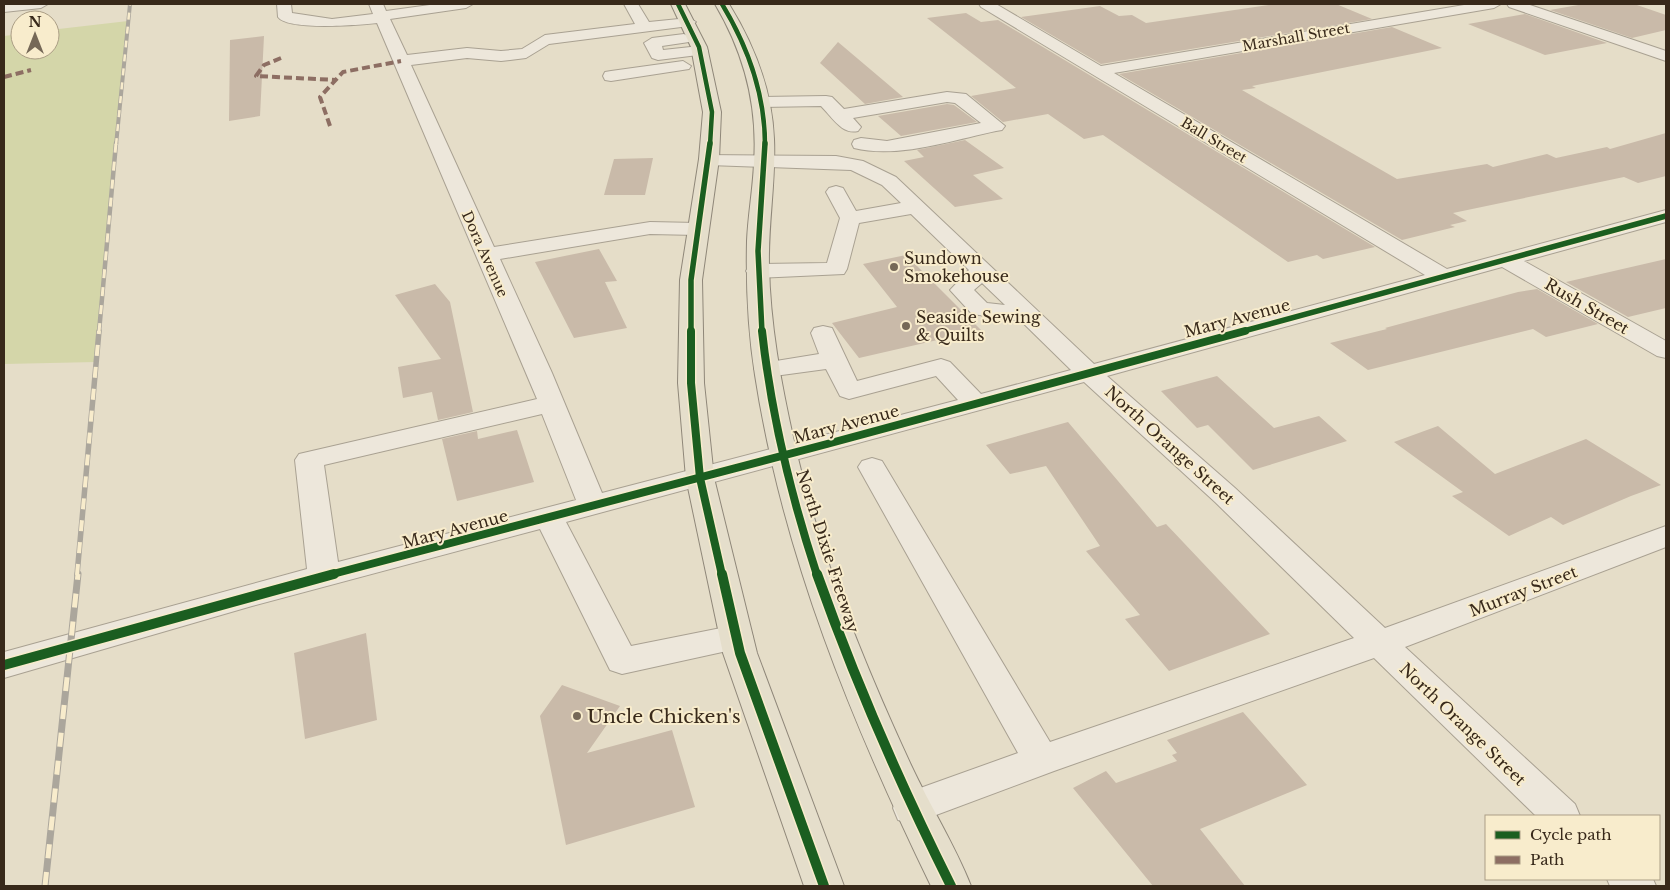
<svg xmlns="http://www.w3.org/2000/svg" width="1670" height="890" viewBox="0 0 1670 890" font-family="'Libre Baskerville',serif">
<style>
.green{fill:#d4d6a9}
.building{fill:#c9baa9}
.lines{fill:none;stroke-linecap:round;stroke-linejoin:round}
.minor-casing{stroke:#a9a192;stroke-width:2}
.major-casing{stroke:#8f8779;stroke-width:2}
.minor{fill:#ede7db;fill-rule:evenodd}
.major{fill:#e5decb;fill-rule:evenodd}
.rail-far3-casing{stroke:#aba69c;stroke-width:4}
.rail-far2-casing{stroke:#aba69c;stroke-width:4.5}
.rail-far1-casing{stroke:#aba69c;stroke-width:5.5}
.rail-casing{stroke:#aba69c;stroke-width:7}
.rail-far3{stroke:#f8eccc;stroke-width:2.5;stroke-dasharray:7;stroke-linecap:butt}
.rail-far2{stroke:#f8eccc;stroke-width:3;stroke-dasharray:9;stroke-linecap:butt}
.rail-far1{stroke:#f8eccc;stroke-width:4;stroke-dasharray:11;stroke-linecap:butt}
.rail{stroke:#f8eccc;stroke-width:5;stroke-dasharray:14;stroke-linecap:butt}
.quiet{stroke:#8d6e63;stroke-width:4;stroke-dasharray:8 4;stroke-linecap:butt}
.cycleway-far3-casing{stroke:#f8eccc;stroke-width:6}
.cycleway-far2-casing{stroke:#f8eccc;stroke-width:8}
.cycleway-far1-casing{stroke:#f8eccc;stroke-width:11}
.cycleway-casing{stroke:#f8eccc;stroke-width:13}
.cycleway-far3{stroke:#1b5e20;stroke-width:4.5}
.cycleway-far2{stroke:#1b5e20;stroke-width:5.5}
.cycleway-far1{stroke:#1b5e20;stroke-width:8}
.cycleway{stroke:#1b5e20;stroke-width:10}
.poi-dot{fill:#756857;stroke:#f8eccc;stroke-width:2}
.labels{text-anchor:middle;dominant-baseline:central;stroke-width:4;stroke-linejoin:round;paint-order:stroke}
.far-street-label{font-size:14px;fill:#38291a;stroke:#f8eccc}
.poi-label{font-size:16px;fill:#38291a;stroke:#f8eccc;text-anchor:start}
.street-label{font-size:16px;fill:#38291a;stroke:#f8eccc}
.near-poi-label{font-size:19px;fill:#38291a;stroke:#f8eccc;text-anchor:start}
</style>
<rect width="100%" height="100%" fill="#e5ddc8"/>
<!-- green -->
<path class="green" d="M128,21L96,362L4,364V36L20,34V50H50V30Z"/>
<!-- building -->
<path class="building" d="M1276,4H1336L1372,19L1101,64L1021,17L1100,6L1119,16L1132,15L1146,23Z
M1584,4H1634L1666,15V30L1632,38L1550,10Z
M966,13L981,22L998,20L1375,247L1323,259L1317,255L1288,262L1103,135L1084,139L1048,114L1003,122L971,96L1016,88L927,18Z
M1525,14L1607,43L1545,55L1468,24Z
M1392,27L1442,48L1252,86L1256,88L1242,90L1397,179L1487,164L1493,167L1547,154L1556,158L1607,147L1610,149L1666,133V176L1638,183L1624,177L1453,213L1467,221L1450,225L1455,227L1402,240L1119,74Z
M264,36L260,116L229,121L230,40Z
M838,42L903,97L865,104L820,63Z
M947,104L954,105L977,122L901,136L878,116Z
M965,140L1004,168L973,175L1003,199L955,207L904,161L924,157L917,150Z
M653,158L645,195H604L614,159Z
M599,249L617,281L605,282L627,328L574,338L535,262Z
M906,255L981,330L859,358L832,323L897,307L863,264Z
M1666,259V308L1628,317L1566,282Z
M435,284L450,302L473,412L438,420L432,392L403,398L398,367L441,359L395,295Z
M1537,289L1598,324L1546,337L1533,329L1368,370L1330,343L1387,329L1385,328L1518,292Z
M1217,376L1274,428L1319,416L1347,441L1253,470L1208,425L1197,428L1161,391Z
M1068,422L1157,527L1166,524L1270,634L1169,671L1125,619L1140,615L1086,551L1100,546L1046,466L1010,474L986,445Z
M1438,426L1495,474L1586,439L1661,485L1631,496L1563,525L1551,517L1509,536L1452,496L1463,492L1394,442Z
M517,430L534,482L457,501L442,439L477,431L478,439Z
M366,633L377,720L305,739L294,653Z
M562,685L620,706L587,753L672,730L695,807L566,845L540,716Z
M1243,712L1307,785L1200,829L1245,886H1153L1073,788L1106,771L1116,783L1177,761L1172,755L1177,753L1167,740Z"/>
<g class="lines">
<!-- minor casing -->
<g class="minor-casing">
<path id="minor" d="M4,4H48L41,8L4,12Z
M277,4H291L292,13L332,19L373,14L369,4H383L386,11L437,4H473L466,8L390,19L407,55L467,48L501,51L522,49L545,35L635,24L624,4H638L649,22L689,18L696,22L689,26L549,44L526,58L501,61L467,58L411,65L494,247L650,222L697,223L704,225L708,229L704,233L697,235L650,234L500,259L552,373L602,493L958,400L936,376L849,399L840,396L826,369L767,377L758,374L754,369L758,364L819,354L811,333L814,328L823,326L832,328L857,381L941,359L950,362L981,394L1071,370L1021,321L972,314L950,290L969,270L911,214L859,223L847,269L844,274L757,278L749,276L746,271L749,266L757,264L827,263L840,218L826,192L829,188L836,186L843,188L856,211L901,203L882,185L851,170L709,165L702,163L699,159L702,155L836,156L863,161L896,177L1094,364L1425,275L981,7L979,4H996L1101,66L1470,4H1501L1494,8L1114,73L1447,269L1666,210V222L1524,261L1666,341V358L1657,356L1502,267L1107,376L1235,488L1385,628L1666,526V547L1405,647L1575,804L1580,816H1536L1374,658L1054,771L912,824L898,820L893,808L898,796L1018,753L858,467L862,461L872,458L882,461L1050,742L1354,638L1215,502L1084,382L566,522L631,646L736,625L748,628L753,637L748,646L736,649L622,674L610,670L540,529L252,606L4,678V652L307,569L295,460L299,454L537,399L377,23C359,25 288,31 278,17ZM982,283L1005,305L987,303L974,290ZM542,414L576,500L338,562L324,465Z
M1507,4H1527L1666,51V61L1509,7Z
M684,34L692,39L689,42L662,46L663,50L700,46L706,48L708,51L706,54L658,60L652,58L644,43L652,38Z
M683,61L691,66L689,69L611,81L605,80L603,76L605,72L611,71Z
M947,92L966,94L1005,126L1002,130L996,131C953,140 898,159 854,148L852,144L854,140L861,138L887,141L981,123L955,103L947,102L853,118L861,127L858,131C842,135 832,117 821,106L762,107L756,106L753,102L756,98L762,97L826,96L832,97L844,109Z
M1607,879H1653L1656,886H1610Z"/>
</g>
<!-- major casing -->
<g class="major-casing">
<path id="major" d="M671,4H685L707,47L721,112L719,159L702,280L704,383L714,478L757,653L844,886H804L723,653L686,478L678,383L680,280L699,159L703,112L691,47Z
M715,4H729C755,46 772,90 774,139C776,181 768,223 769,265C770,324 781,383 794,441C819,553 863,661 911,765C930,806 955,845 971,886H931C852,723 783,556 755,375C748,331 746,286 747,241C748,215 753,189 754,163C758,105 744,53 715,4Z"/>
</g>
<!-- minor -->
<use href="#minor" class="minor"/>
<!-- major -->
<use href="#major" class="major"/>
<!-- rail-far3 casing -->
<g class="rail-far3-casing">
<path id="rail-far3" d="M116,145L130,4"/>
</g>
<!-- rail-far2 casing -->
<g class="rail-far2-casing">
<path id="rail-far2" d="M99,332L116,143"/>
</g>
<!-- rail-far1 casing -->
<g class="rail-far1-casing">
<path id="rail-far1" d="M77,575L99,331"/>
</g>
<!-- rail casing -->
<g class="rail-casing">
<path id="rail" d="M45,886L78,574"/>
</g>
<!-- rail-far3 -->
<use href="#rail-far3" class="rail-far3"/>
<!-- rail-far2 -->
<use href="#rail-far2" class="rail-far2"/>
<!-- rail-far1 -->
<use href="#rail-far1" class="rail-far1"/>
<!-- rail -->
<use href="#rail" class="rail"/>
<!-- quiet -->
<path class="quiet" d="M281,58L264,65L256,76L336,80
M4,77L31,70
M330,126L320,97L343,72L401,61"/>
<!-- cycleway-far3 casing -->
<g class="cycleway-far3-casing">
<path id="cycleway-far3" d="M678,4L699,47L712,112L710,145
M722,4C748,47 765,94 765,145"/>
</g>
<!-- cycleway-far2 casing -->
<g class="cycleway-far2-casing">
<path id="cycleway-far2" d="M691,332V280L710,143
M762,332L758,251L765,143
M1240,332L1666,216"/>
</g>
<!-- cycleway-far1 casing -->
<g class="cycleway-far1-casing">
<path id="cycleway-far1" d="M691,331V383L700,478L722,575
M762,331C771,413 791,496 817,575
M329,575L827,444L1245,331"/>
</g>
<!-- cycleway casing -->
<g class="cycleway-casing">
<path id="cycleway" d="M722,574L740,653L824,886
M817,574C855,681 900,784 951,886
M4,665L334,574"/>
</g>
<!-- cycleway-far3 -->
<use href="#cycleway-far3" class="cycleway-far3"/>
<!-- cycleway-far2 -->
<use href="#cycleway-far2" class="cycleway-far2"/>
<!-- cycleway-far1 -->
<use href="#cycleway-far1" class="cycleway-far1"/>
<!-- cycleway -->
<use href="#cycleway" class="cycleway"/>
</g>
<!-- markers -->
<g class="poi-dot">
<circle cx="894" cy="267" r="5"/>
<circle cx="906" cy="326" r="5"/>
<circle cx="577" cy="716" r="5"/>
</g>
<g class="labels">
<!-- far-street labels -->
<g class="far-street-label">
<text transform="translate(1296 37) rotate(-10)">Marshall Street</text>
<text transform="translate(1214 140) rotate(31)">Ball Street</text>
<text transform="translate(485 254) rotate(66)">Dora Avenue</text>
</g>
<!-- poi labels -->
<g class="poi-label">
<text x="904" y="258">Sundown<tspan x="904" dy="18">Smokehouse</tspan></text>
<text x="916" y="317">Seaside Sewing<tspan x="916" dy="18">&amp; Quilts</tspan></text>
</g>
<!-- street labels -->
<g class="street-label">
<text transform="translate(1587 306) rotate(30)">Rush Street</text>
<text transform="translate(1237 318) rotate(-15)">Mary Avenue</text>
<text transform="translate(846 424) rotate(-15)">Mary Avenue</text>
<text transform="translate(1170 445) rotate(42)">North Orange Street</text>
<text transform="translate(455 529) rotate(-15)">Mary Avenue</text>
<text transform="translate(828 551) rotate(72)">North Dixie Freeway</text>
<text transform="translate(1523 591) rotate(-21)">Murray Street</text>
<text transform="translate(1463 724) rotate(44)">North Orange Street</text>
</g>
<!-- near-poi labels -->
<g class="near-poi-label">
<text x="587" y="716">Uncle Chicken's</text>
</g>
</g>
<!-- border -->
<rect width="1670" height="890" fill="none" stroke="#38291a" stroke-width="10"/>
<!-- legend -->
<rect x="1485" y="815" width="175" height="65" fill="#f8eccc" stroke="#ab9e85"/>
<rect x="1495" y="831" width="25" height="8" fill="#1b5e20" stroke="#ab9e85"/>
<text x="1530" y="840" font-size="15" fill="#38291a">Cycle path</text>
<rect x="1495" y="856" width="25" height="8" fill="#8d6e63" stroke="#ab9e85"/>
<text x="1530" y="865" font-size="15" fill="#38291a">Path</text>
<!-- north arrow -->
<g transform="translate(35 35)"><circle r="24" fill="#f8eccc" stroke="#ab9e85"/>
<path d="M0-4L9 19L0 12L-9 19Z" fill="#756857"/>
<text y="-8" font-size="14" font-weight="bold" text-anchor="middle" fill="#38291a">N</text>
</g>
</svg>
